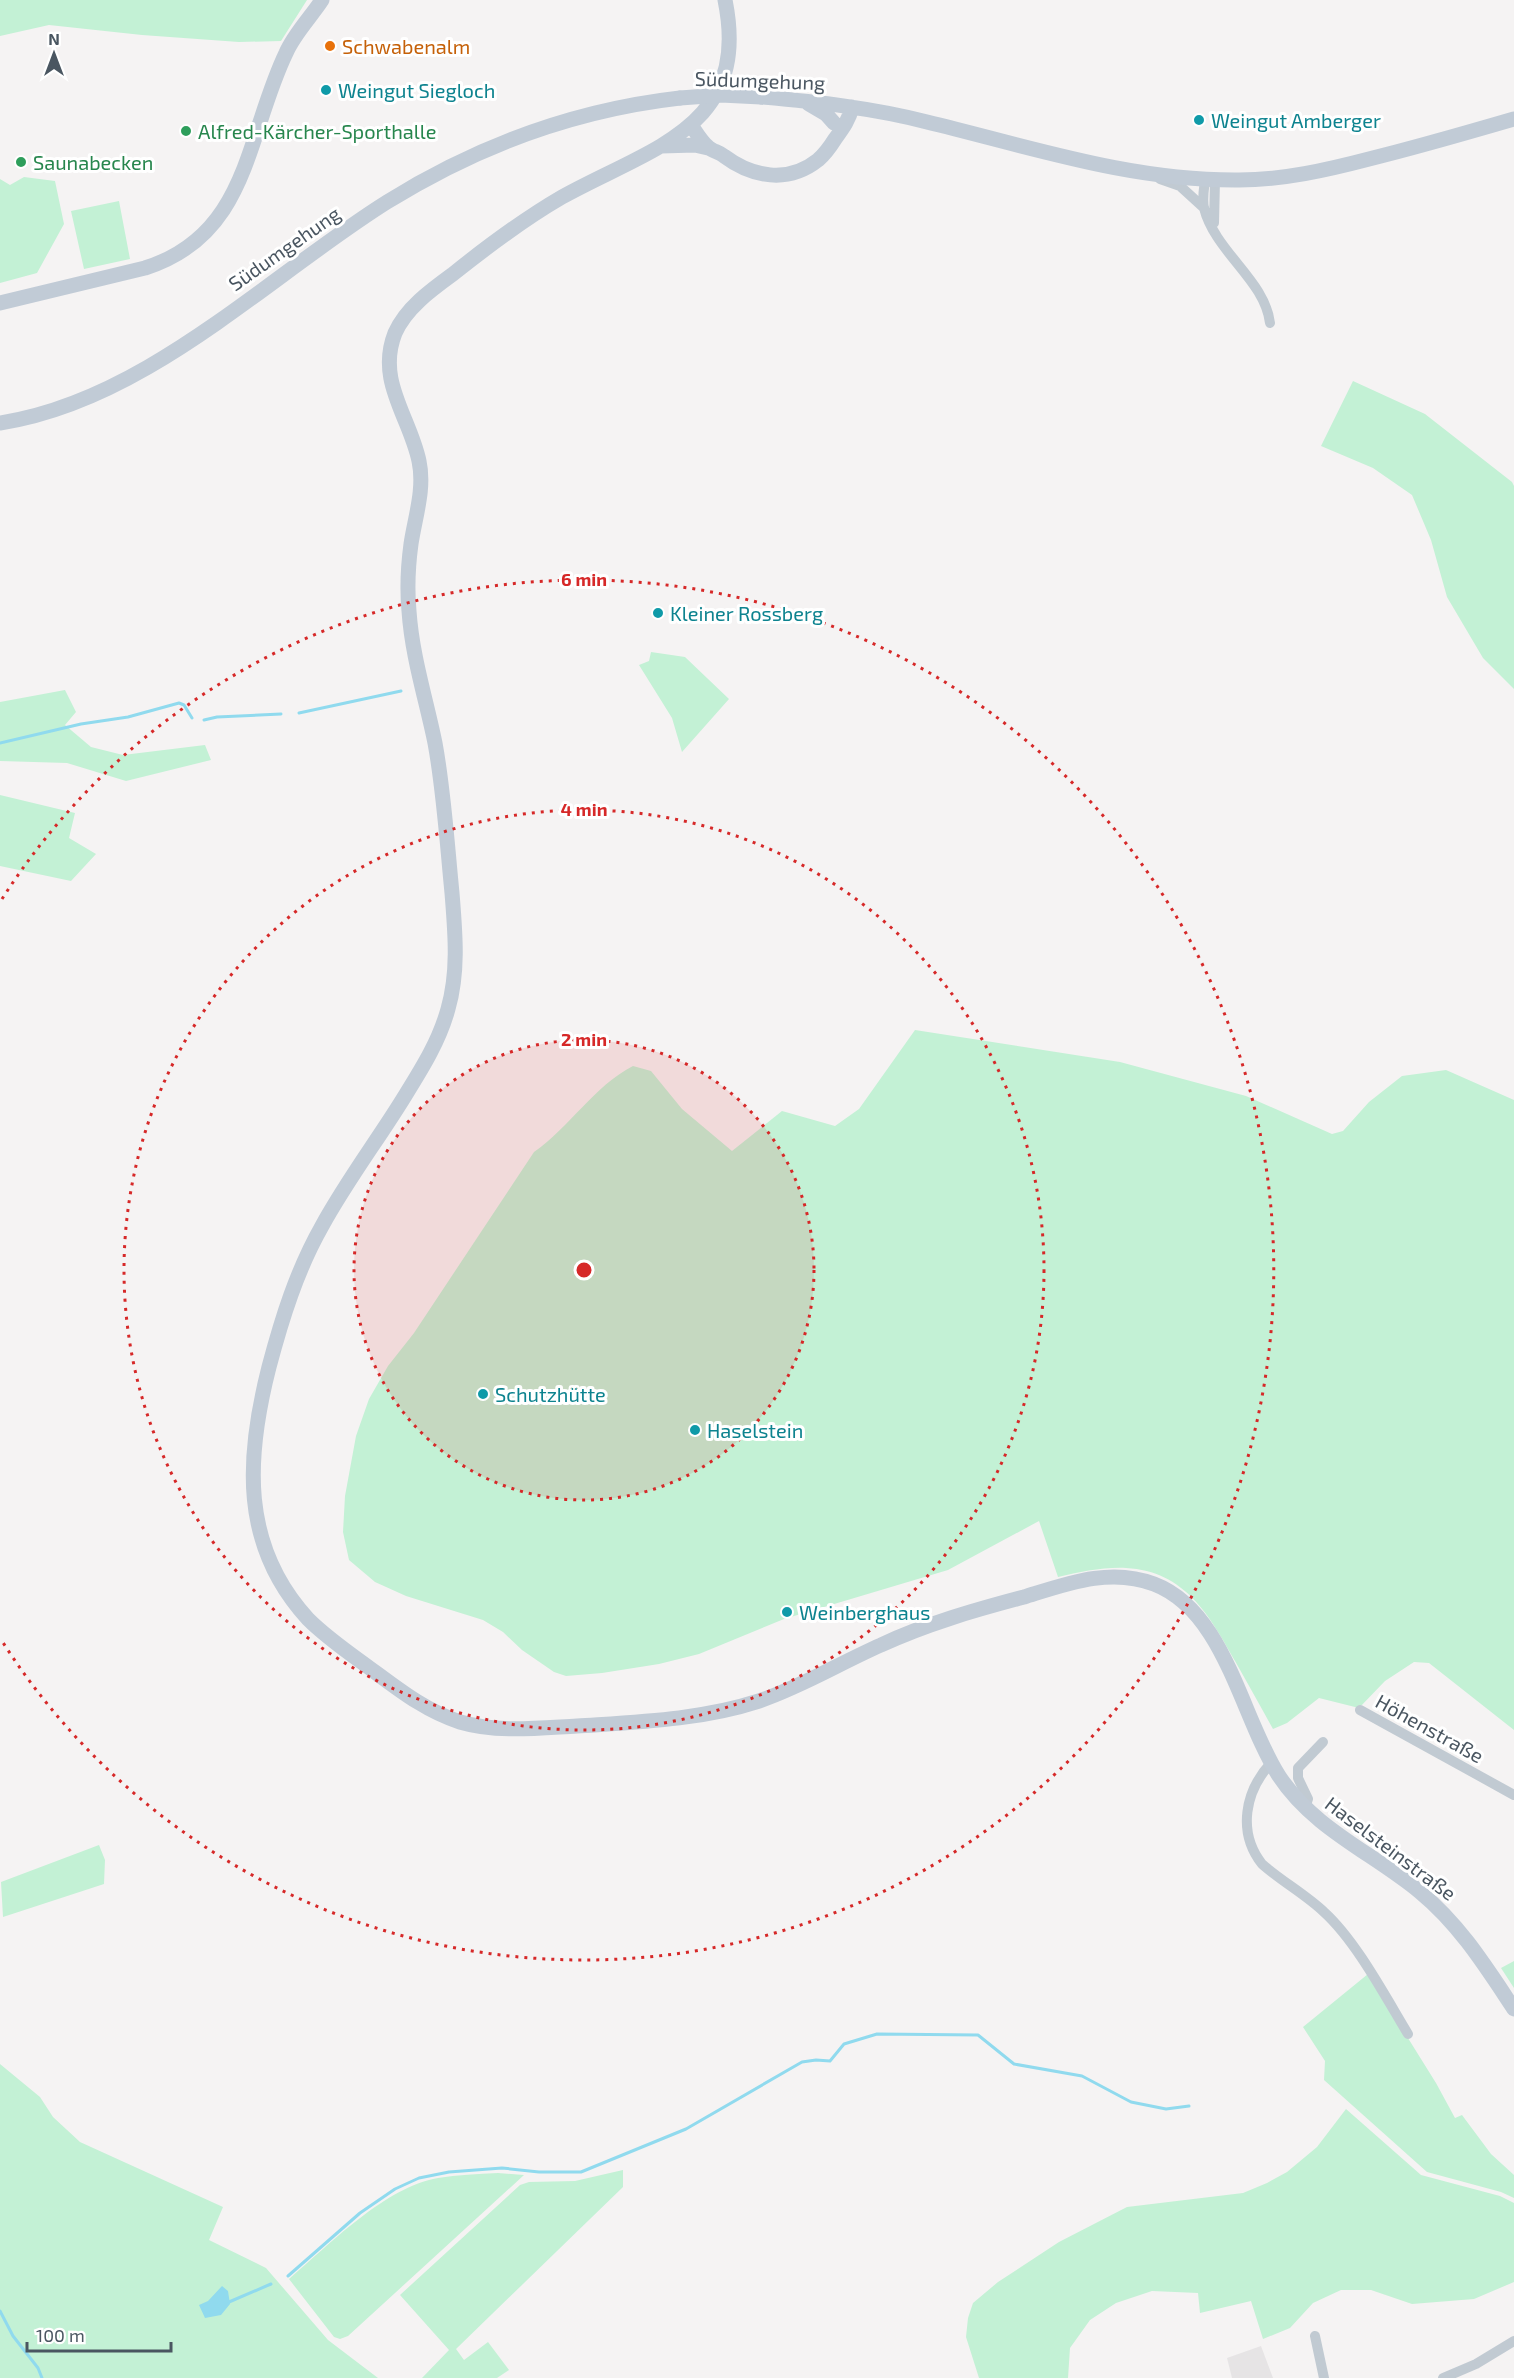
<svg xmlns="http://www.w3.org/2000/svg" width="1514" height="2378" viewBox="0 0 1514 2378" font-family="'Exo 2',sans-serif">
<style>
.education{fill:#e6e4e5}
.green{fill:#c3f1d5}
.water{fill:#90daee}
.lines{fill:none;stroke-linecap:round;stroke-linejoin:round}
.stream{stroke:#90daee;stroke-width:3}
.street{stroke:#c1cad2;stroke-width:10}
.secondary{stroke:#c1cbd6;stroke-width:15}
.secondary-bridge{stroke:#c1cbd6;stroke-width:15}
.ring{fill:none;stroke:#d62828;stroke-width:3;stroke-dasharray:3 6}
.food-dot{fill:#e8710a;stroke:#fff;stroke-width:2}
.culture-dot{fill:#0f9aa8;stroke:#fff;stroke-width:2}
.leisure-dot{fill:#2e9e5b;stroke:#fff;stroke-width:2}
.labels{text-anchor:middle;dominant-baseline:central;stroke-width:6;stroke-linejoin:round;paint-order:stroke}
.food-label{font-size:20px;fill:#c56008;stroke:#fff;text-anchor:start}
.street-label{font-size:20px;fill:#4a5661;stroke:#fff}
.culture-label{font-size:20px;fill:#0d838f;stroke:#fff;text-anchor:start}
.leisure-label{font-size:20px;fill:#27864d;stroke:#fff;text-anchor:start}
.centre{fill:#d62828;stroke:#fff;stroke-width:3}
.ring-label{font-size:18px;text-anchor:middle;font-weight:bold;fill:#d62828;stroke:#fff;stroke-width:6;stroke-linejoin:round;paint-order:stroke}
</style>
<rect width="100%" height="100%" fill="#f5f3f3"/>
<!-- education -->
<path class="education" d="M1261,2346L1273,2378H1232L1227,2358Z"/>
<!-- green -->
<path class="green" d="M0,0H307L281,41L239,42L142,35L49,25L0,36Z
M24,177L55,181L64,224L37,273L0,283V179L10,185Z
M119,201L130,259L84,269L71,211Z
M1353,381L1425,414L1512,482L1514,486V689L1483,658L1447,597L1431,540L1412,495L1373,468L1321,446Z
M651,652L685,657L729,699L682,752L672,718L639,665L649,661Z
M65,690L76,712L65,725L91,747L123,755L205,745L211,760L126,781L67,763L0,761V702Z
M0,795L75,813L69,838L96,854L71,881L0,866Z
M915,1030L1120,1062L1246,1096L1332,1134L1343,1131L1369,1102L1402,1076L1446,1070L1514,1100V1730L1429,1663L1414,1662L1385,1681L1359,1708L1319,1698L1287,1723L1273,1729C1261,1707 1248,1684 1235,1661C1210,1616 1185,1571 1126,1568C1103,1567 1080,1572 1058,1577L1039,1521L948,1570L784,1619L699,1654L659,1664L602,1673L566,1676L554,1672L522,1650L503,1632L483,1620L406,1596L375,1582L349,1560L343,1532L345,1496L356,1436L369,1399L388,1366L414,1333L534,1152C570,1127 594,1086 633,1066L651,1071L682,1109L732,1151L782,1111L835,1126L859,1109Z
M99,1845L105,1860L104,1884L3,1917L1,1882Z
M1514,1961V1988L1501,1968Z
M1368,1974L1436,2083L1455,2118L1462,2115L1491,2154L1514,2175V2198L1501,2192L1427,2172L1324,2080L1325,2061L1303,2027Z
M0,2064L40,2097L53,2117L80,2142L223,2207L209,2240L266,2268L328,2340L378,2378H0Z
M1346,2109L1421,2175L1500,2196L1514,2203V2282L1474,2299L1412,2304L1371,2290H1341L1313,2303L1290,2328L1263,2339L1251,2301L1200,2313L1198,2293L1152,2291L1116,2303L1090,2320L1070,2348L1068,2378H979L966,2337L968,2318L973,2303L998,2282L1059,2242L1127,2207L1243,2193L1267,2183L1287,2172L1317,2147Z
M623,2170V2187L456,2349L464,2360L488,2342L509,2370L497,2378H422L449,2350L400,2295L520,2185L529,2182L575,2181Z
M498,2173L524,2175L348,2336L340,2339L334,2337L289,2279C329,2245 385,2187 438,2178C457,2175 478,2174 498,2173Z"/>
<!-- water -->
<path class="water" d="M222,2286L228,2291L230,2304L221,2315L205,2318L199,2305L208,2301Z"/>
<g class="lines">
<!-- stream -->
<path class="stream" d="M299,713L401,691
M204,720L217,717L281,714
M0,743L81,724L128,717L179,703L184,705L192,718
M288,2276L360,2213L395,2189L419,2178L449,2172L502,2168L539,2172H581L686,2129L802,2062L816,2060L830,2061L844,2044L877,2034L978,2035L1014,2064L1082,2076L1131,2102L1166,2109L1189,2106
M229,2302L271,2284
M0,2311L13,2336L38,2368L42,2378"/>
<!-- street -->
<path class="street" d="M1160,179L1180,186L1203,207
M1205,180C1204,188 1202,199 1204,208C1215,252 1265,280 1270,323
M1214,223L1215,180
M1360,1710L1514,1795
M1271,1763C1245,1791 1237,1832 1262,1864C1281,1881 1305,1894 1324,1912C1356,1941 1385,1996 1408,2034
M1305,1808L1308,1799L1298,1778V1768L1323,1742
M1315,2336L1324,2378
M1443,2378L1476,2364L1514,2341"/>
<!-- secondary -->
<path class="secondary" d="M725,0C751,128 652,147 562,197C524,219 488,246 453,274C431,290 406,308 395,333C376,381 410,417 419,461C425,489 415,517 411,544C408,566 407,589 409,611C412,656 426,699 435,743C444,792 447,843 452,893C455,931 459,971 448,1009C439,1042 421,1070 403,1099C377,1141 346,1182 322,1226C297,1270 282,1318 269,1367C246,1457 240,1545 308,1619C324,1635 342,1648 360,1661C392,1684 422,1710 460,1722C497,1733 539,1728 577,1726C637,1722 701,1720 759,1701C801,1687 840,1663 881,1645C926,1624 975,1610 1024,1597C1066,1584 1110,1567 1154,1584C1225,1611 1241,1717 1279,1776C1314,1829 1373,1853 1420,1892C1460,1925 1486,1967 1514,2009
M761,97C817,102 873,108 927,122C1031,147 1131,181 1239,180C1283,180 1327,170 1369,159C1418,147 1466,133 1514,119
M809,104L826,114L834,123
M691,125C696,132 701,141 708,147C712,151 719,152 724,156C752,177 788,184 818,160C825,154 830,147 835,139C843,128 849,120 852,107
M661,146L695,145L708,148
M0,303L145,268C249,235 246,136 286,53C294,34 311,17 322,0
M0,423C145,401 266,278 387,202C477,146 574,110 680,98"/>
<!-- secondary-bridge -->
<path class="secondary-bridge" d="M680,98L721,95L761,97"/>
</g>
<!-- distance rings -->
<circle cx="584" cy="1270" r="230" fill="#d62828" fill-opacity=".12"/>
<g class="ring">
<circle cx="584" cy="1270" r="230"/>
<circle cx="584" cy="1270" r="460"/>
<path d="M2 899A690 690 0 1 1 2 1641"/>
</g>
<!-- markers -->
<circle class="food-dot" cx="330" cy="46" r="6"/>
<g class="culture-dot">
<circle cx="326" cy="90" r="6"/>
<circle cx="1199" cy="120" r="6"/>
<circle cx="658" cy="613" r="6"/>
<circle cx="483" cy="1394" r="6"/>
<circle cx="695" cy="1430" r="6"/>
<circle cx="787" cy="1612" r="6"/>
</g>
<g class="leisure-dot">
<circle cx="186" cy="131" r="6"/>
<circle cx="21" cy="162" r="6"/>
</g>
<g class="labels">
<!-- food labels -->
<g class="food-label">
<text x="342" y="46">Schwabenalm</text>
</g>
<!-- street labels -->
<g class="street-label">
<text transform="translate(760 80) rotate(2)">Südumgehung</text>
<text transform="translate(284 248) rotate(-35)">Südumgehung</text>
<text transform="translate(1430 1728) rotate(29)">Höhenstraße</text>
<text transform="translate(1391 1848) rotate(37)">Haselsteinstraße</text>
</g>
<!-- culture labels -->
<g class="culture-label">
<text x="338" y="90">Weingut Siegloch</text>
<text x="1211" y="120">Weingut Amberger</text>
<text x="670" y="613">Kleiner Rossberg</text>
<text x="495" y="1394">Schutzhütte</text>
<text x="707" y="1430">Haselstein</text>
<text x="799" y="1612">Weinberghaus</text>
</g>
<!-- leisure labels -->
<g class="leisure-label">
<text x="198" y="131">Alfred-Kärcher-Sporthalle</text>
<text x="33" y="162">Saunabecken</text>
</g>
</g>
<circle cx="584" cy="1270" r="9" class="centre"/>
<g class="ring-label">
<text x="584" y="586">6 min</text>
<text x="584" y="816">4 min</text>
<text x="584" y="1046">2 min</text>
</g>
<!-- north arrow -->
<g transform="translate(54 54)" stroke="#ffffff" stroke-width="4.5" paint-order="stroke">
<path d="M0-4.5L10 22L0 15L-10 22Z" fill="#4a5661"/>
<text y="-9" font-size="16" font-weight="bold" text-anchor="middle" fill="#4a5661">N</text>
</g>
<!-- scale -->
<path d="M27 2342v9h144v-9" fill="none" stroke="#4a5661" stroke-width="3"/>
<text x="36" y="2342" font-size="18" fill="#4a5661" stroke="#ffffff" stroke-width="4.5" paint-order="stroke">100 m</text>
</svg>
